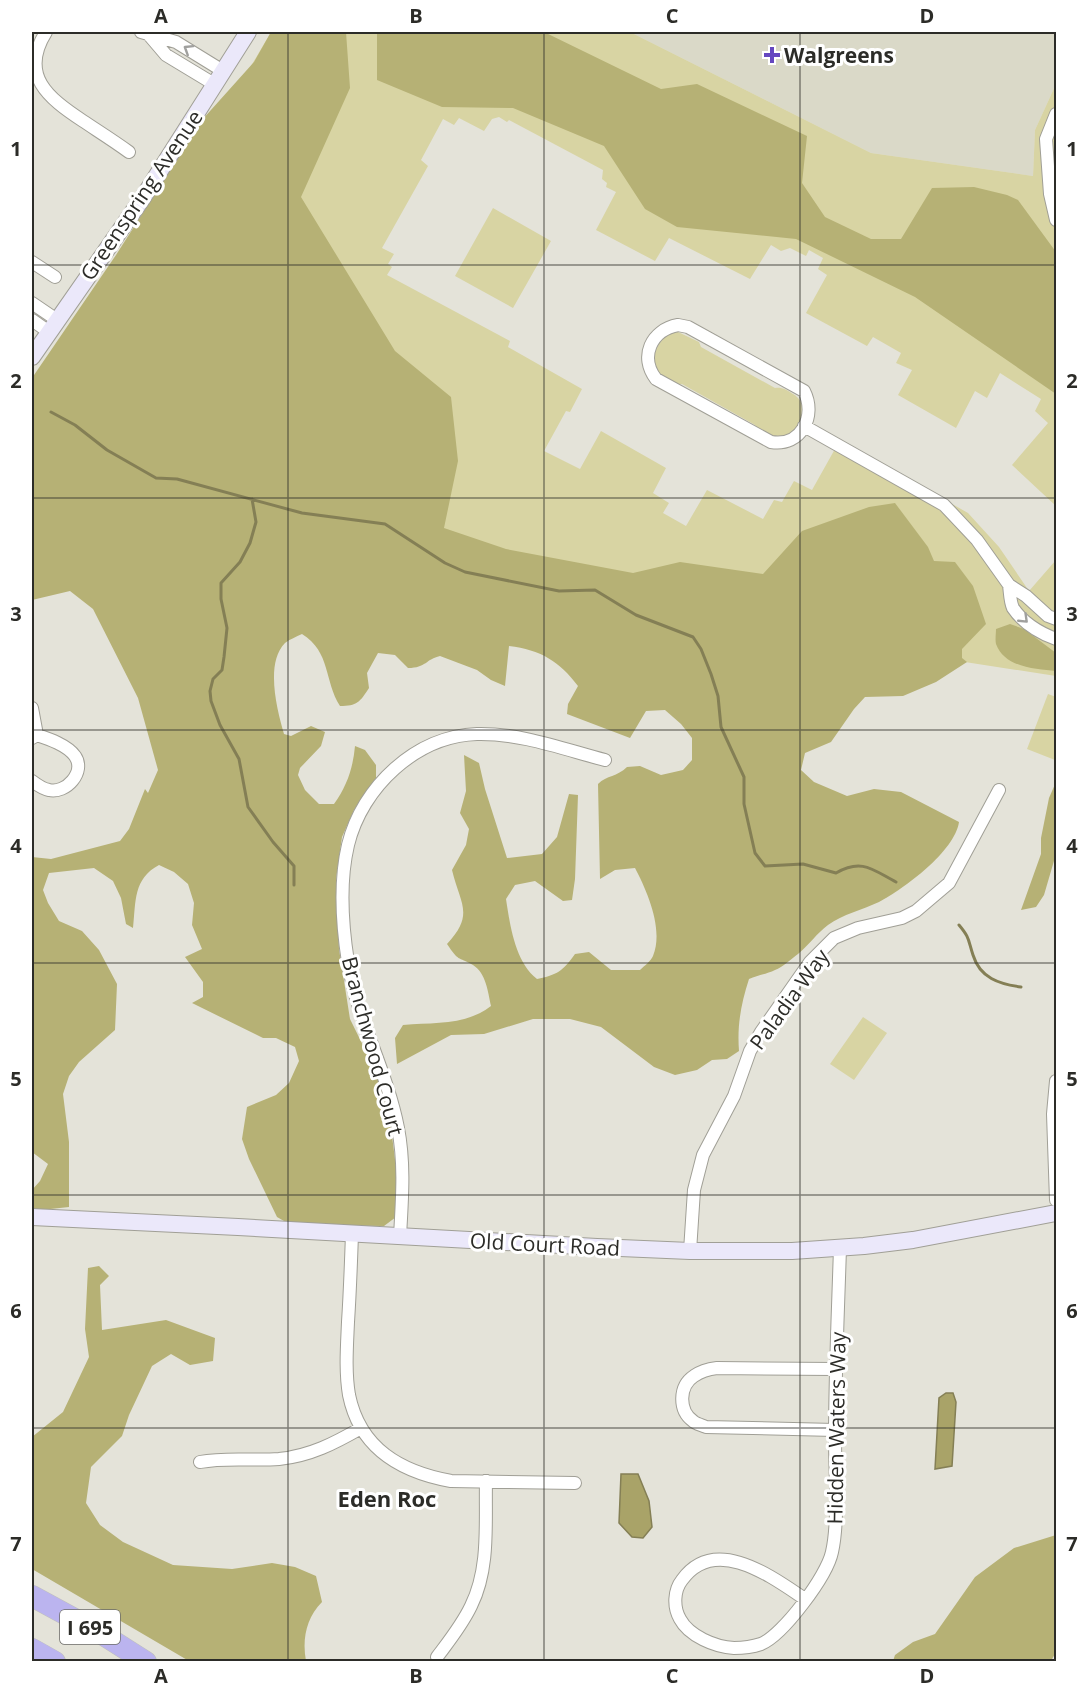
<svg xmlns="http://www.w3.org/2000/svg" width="1088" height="1693" viewBox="0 0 1088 1693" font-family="'Open Sans',sans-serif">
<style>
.built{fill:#dad9c8}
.green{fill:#d8d4a3}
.forest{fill:#b6b175}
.water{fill:#a9a368;stroke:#847f55;stroke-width:1.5}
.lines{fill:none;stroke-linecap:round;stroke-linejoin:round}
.stream{stroke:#847f55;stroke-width:3}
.street-casing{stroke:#a09f96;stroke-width:14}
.secondary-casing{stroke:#a09f96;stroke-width:18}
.highway-casing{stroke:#c0c0be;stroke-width:22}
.street{stroke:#fff;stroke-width:12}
.secondary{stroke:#ebe8fa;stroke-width:16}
.highway{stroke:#bbb4ef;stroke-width:21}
.oneway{stroke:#a0a09e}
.grid{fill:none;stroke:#2c2c28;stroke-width:1.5;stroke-opacity:0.55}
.poi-dot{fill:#6547c0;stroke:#fff;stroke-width:2}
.labels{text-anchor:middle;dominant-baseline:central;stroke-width:6;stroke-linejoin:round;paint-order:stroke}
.shield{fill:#fff;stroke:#6b6b68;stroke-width:1.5}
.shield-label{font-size:20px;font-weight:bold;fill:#2c2c28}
.poi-label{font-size:21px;font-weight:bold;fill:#2c2c28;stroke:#fff;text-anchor:start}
.street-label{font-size:21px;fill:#2c2c28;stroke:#fff}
.neighbourhood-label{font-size:22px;font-weight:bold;fill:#2c2c28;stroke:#fff}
.neatline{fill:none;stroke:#2c2c28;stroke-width:2}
.grid-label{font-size:20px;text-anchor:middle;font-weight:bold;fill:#2c2c28}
</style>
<rect width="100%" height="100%" fill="#e4e3d9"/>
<!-- built -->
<path class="built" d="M630,32H1056V84L1035,130L1033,176L871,153Z"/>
<!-- green -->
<path class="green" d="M271,32H630L871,153L1033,176L1035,130L1056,84V506L1012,465L1048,423L1035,411L1041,399L1000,373L987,398L975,391L956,428L898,395L912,370L896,363L901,353L873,337L867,346L806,313L827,275L818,269L823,258L809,250L806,256L790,248L781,251L771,245L750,279L669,238L655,261L596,230L616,192L606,187L607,183L602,179L603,170L509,120L507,122L499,117L492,119L484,131L459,118L454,125L443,119L421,160L428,166L382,248L394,254L388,264L392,267L387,275L510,341L508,347L582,389L570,412L566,411L544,451L580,469L601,431L666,468L653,493L669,503L663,513L686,526L707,490L763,519L774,500L782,502L794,481L812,490L840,440L968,513L999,547L1029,591L1056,560V676L952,660L760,645L32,395L244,78Z
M493,208L551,241L513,308L455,276Z
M678,332L699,342L701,347L775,388C782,387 787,390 793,394C807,402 805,420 795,431C791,435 786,437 782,440L757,430L755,425L682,384L675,385L659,375L653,357C658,345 663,333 678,332Z
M1048,694L1056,697L1055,760L1027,749Z
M863,1017L887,1033L854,1080L830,1064Z"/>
<!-- forest -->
<path class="forest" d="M271,32H346L350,88L301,197L395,351L451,397L458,461L444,528L506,549L633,573L680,562L763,574L802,531L869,507L895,503L928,547L934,561L955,562L973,586L986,624L962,649V658L967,662L936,682L903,696L865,697L854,709L831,742L805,753L801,770L814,782L847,796L874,789L901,792L959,822C955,851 904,889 879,902C862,910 843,914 828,925C817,933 809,945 798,954C791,959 783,967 775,970C767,974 758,975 749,979C741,1004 737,1025 739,1051L727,1059L712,1060L697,1070L675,1075L654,1067L601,1027L570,1019H533L484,1034L451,1035L397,1064L395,1038L403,1025C435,1022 465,1026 491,1006C488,992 486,973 473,965C457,956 459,962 447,944C475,914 460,904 452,870L466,845L469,829L460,813L466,791L464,755L479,763L485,789L507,858L542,854L557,837L569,794L578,795L575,879L572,900L563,901L535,881L515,885L506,899C510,925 515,962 537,979C557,975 563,971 575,954L589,952L611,970H640C644,966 651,961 653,956C664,929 647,891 635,868L615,870L600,879L598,784C607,775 617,777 627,767L640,766L661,775L683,770L692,760V738L681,724L665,710L646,711L630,738L567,714L568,704L578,686C559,661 541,650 509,646L505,686L491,680L477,670L440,656C426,659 426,668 408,668L395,655L378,653L367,673L369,688C360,702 357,706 340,706C324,681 331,652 302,634C296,637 290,639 285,643C265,663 277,710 284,734L291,736L311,726L325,732L321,746L300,768L298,775L305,790L319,804H334C347,786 353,768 355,746L365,750L376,765V778L354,810L342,837L336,879L339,949L350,1019L381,1082L391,1128L398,1183L396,1217L384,1226L291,1225L277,1217L249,1159L242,1139L247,1107L276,1095L289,1083L299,1061L295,1047L276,1038H263L192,1003L203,997V982L185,957L202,949L192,925L194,903L188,884L174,872L159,865C133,879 136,901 133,928L126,924L121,898L113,881L94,868L49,873L43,890L48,903L59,921L82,931L99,950L117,984L115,1030L79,1062L69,1076L63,1094L69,1142V1207L32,1211V1190L40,1181L48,1164L32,1152V857L51,859L120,841L129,829L145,789L148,793L158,770L138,698L93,609L70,591L32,600V378L116,255L202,120L254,62Z
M377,32H544L661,89L697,84L807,136L802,183L825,217L871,239H901L932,188L974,187L1007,195L1018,200L1056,252V394L915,297L796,239L677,227L645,209L604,146L513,108L442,107L377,80Z
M1010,624L1024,629L1056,653V671C1036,669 1005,668 996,644C995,640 996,633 996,629Z
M1056,782V854L1044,895L1036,907L1021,910L1041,854V838L1049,798Z
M99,1266L109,1276L100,1285L102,1330L166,1320L215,1338L213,1361L190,1365L171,1354L152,1366L129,1415L122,1436L91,1467L86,1503L100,1525L123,1542L173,1565L232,1569L272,1563L295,1567L316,1576L322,1602C306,1618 302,1640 306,1661H189L32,1569V1437L63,1412L89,1357L85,1329L88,1268Z
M1056,1535V1652L1051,1661H893L895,1655L913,1642L935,1634L975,1577L1014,1548Z"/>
<!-- water -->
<path class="water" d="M946,1393H953L956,1402L952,1466L935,1469L939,1398Z
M621,1474H638L649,1501L652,1527L643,1538L632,1537L619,1523Z"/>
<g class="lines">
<!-- stream -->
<path class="stream" d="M51,412L75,425L107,450L156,478L177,479L302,513L385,524L445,563L465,572L559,591L595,590L636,615L693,637L701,649L711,674L718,696L721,727L744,777V804L755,853L765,866L803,864L836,873C862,858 873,870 896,882
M252,499L256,522L250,543L240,562L221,583V599L227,628L224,657L222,670L213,679L210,691L211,701L220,725L239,759L248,807L273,842L294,866V885
M959,925C970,938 968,940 973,955C980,978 999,984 1021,987"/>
<!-- street casing -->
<g class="street-casing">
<path id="street" d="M46,32C19,75 48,98 83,121C98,131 114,141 129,152
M141,32L176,42L223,71
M149,35L166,55L214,84
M1056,114L1046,139L1050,194L1056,220
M32,262L55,277
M32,303L57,320
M32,320L49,332
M678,325L688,327L804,391C817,416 801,447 771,442L656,379C639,357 651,330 678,325Z
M804,426L944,505L977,540L1009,585L1026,596L1048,616L1056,619
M1009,585C1010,592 1010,602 1013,608C1023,623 1040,633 1056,639
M32,708L37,735
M32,738L37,735C49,739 67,745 75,756C86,772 66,794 49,790C43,789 36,784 32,781
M1056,1081L1053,1114L1056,1200
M352,1234C351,1263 350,1292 348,1322C347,1346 345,1371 349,1395C360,1449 401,1472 451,1481L575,1483
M400,1236C402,1200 405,1164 398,1128C387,1071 357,1019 348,962C342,924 339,883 348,845C362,787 416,736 477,734C521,733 563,749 605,760
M690,1251L694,1190L703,1155L734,1096L750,1051L761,1032L810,962L834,938L858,928L902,918L916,911L949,883L999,790
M835,1430L706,1427C702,1425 696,1424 693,1421C678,1410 679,1386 694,1376C701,1371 709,1369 717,1368L836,1369
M200,1462C226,1457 252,1461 279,1459C310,1456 335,1443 361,1428
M805,1599C772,1577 715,1534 682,1580C674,1590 673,1607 680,1619C689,1636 715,1647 734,1648C742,1648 752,1647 761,1644C783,1635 827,1576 832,1552C839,1521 835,1473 835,1439C835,1375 838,1312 840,1248
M437,1657C449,1641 462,1625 471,1606C490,1568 485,1523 486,1481"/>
</g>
<!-- secondary casing -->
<g class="secondary-casing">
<path id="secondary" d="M32,357L142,199L248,32
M32,1217L238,1227L597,1247L690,1251H792L864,1246L913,1240L1056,1213"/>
</g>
<!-- highway casing -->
<g class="highway-casing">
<path id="highway" d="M32,1596L102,1634L146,1662
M32,1649L55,1662"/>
</g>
<!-- street -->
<use href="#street" class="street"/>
<!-- secondary -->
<use href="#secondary" class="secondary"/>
<!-- highway -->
<use href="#highway" class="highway"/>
</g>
<!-- one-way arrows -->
<defs><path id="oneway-chevron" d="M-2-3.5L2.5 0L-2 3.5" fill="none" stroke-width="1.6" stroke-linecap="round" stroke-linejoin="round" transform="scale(1.5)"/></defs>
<g class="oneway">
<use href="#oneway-chevron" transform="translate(188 49) rotate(-148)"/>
<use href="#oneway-chevron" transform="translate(1024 619) rotate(44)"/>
</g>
<!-- grid -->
<path class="grid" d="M288,32V1662M544,32V1662M800,32V1662M32,265H1056M32,498H1056M32,730H1056M32,963H1056M32,1195H1056M32,1428H1056"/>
<!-- markers -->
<path class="poi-dot" d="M769 46h6v6h6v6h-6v6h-6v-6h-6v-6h6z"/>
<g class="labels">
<!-- shield labels -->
<rect class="shield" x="60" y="1610" width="60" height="34" rx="4.5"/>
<g class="shield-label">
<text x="90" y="1627">I 695</text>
</g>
<!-- poi labels -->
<g class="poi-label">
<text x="784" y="55">Walgreens</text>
</g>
<!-- street labels -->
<g class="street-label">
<text transform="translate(141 195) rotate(-56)">Greenspring Avenue</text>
<text transform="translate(789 999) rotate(-54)">Paladia Way</text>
<text transform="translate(373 1046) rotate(75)">Branchwood Court</text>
<text transform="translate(545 1244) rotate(3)">Old Court Road</text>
<text transform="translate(836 1428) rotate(-89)">Hidden Waters Way</text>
</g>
<!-- neighbourhood labels -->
<g class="neighbourhood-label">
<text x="387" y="1498">Eden Roc</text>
</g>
</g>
<!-- border -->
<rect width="1088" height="1693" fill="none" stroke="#ffffff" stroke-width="66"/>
<rect x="33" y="33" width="1022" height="1627" class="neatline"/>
<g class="grid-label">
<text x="161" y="23">A</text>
<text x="416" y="23">B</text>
<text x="672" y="23">C</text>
<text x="927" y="23">D</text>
<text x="16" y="156">1</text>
<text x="1072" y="156">1</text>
<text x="16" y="388">2</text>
<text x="1072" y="388">2</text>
<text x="16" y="621">3</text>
<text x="1072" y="621">3</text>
<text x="16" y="853">4</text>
<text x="1072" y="853">4</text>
<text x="16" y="1086">5</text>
<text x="1072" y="1086">5</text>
<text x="16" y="1318">6</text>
<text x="1072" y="1318">6</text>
<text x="16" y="1551">7</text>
<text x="1072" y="1551">7</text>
<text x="161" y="1683">A</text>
<text x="416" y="1683">B</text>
<text x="672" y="1683">C</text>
<text x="927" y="1683">D</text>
</g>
</svg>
